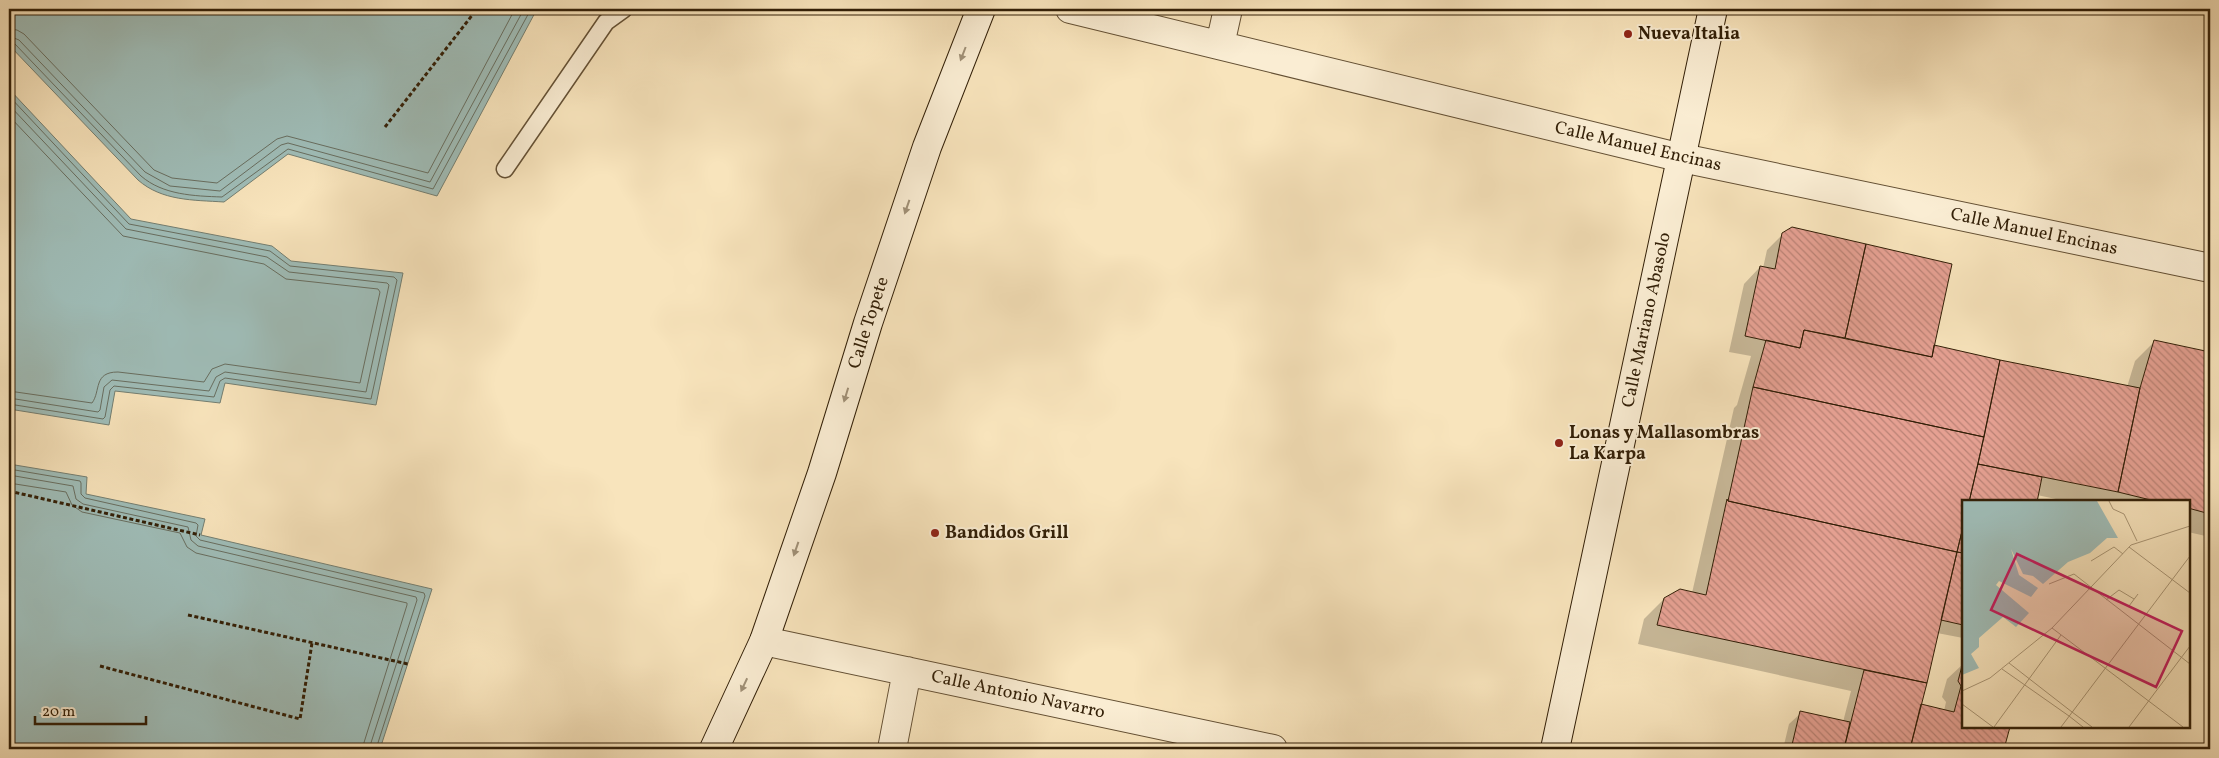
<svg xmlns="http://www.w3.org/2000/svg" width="2219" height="758" viewBox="0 0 2219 758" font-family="Vollkorn,serif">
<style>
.water{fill:#9fbdb8;stroke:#737e71}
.shadow{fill:#0003}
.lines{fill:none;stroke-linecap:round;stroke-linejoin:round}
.shore{stroke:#686e60;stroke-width:1}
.building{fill:url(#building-back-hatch);stroke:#321f07}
.lane-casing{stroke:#645034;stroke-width:19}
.street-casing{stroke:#645034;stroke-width:30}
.secondary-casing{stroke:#321f07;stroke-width:30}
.path{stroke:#321f07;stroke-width:3;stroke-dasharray:4 2.5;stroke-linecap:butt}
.lane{stroke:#faedd3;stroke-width:16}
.street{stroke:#faedd3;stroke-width:28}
.secondary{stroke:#faedd3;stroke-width:28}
.oneway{fill:#a09077}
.poi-dot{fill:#8f2418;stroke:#faedd3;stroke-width:2}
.labels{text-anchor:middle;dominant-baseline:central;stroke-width:4;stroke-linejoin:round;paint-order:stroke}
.poi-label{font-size:18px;font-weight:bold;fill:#321f07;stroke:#faedd3;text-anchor:start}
.street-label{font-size:18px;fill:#321f07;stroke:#faedd3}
.inset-road{fill:none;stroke:#a99574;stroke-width:1}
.view{fill:#c2185b;fill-opacity:0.15;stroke:#c2185b;stroke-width:2.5}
.inset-edge{fill:none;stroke:#321f07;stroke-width:2.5}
</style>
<defs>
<pattern id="building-back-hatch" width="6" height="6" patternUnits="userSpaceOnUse" patternTransform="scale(1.25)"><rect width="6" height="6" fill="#e5a092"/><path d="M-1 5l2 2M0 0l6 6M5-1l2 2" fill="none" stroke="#ba8275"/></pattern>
</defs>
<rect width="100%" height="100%" fill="#f8e4bc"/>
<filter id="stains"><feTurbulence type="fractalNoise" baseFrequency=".004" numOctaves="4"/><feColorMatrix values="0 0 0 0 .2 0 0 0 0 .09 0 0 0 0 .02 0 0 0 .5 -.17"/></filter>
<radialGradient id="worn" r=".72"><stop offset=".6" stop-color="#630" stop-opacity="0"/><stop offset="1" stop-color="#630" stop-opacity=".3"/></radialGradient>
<!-- water -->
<path class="water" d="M9,9H537L437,196L288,154L224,202C193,200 162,201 138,180L9,45Z
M9,89L131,219L272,246L291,261L403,273L376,405L225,383L220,403L115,391L109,425L9,409Z
M9,464L87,477L86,494L205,519L201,535L432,589L380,749H9Z"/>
<!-- shadow -->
<path class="shadow" d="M1783,234L1933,346L2127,387L2135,361L2155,341L2210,353V537L2188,532V502H2070L2037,495L2036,502H1963V638L1937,633L1919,708L1944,711L1946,702L1942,697L1947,679L1963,664V727H2009L2003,749H1783L1789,724L1801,713L1843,722L1851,691L1638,644L1644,619L1664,599L1692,593L1734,408L1737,405L1751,356L1729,352L1744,284L1760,267L1763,268L1767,250Z"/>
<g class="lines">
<!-- shore -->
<path class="shore" d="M9,29L17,30L24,34L154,170L172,178L217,183L277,139L287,136L428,173L515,9
M9,36L19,40L145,172L170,186L220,191L281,145L288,143L430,182L524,9
M9,42L15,44L141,176C163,195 194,196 222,197L288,149L433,189L531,9
M9,96L129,224L270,251L290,266L394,277L397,280L371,399L225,378L220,381L214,397L114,386L110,390L105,417L103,419L9,404
M9,105L126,229L267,257L289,272L387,283L389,285L366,392L225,372L216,377L209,391L112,380L104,387L100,410L98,412L9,398
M9,116L123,236L264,264L286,279L378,289L380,292L360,383L225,364L212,369L204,382L118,372C93,372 101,391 92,403L9,391
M9,469L80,481L81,483V494L85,498L196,523L198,525L196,536L200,540L424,593L425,596L376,749
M9,475L73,486L76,499L83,504L188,527L191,540L198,546L416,597L417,600L369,749
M9,483L66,492L72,505L82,512L180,533L187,547L196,553L407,603V605L362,749"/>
</g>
<!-- building -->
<path class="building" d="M1792,227L1866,244L1845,338L1804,330L1800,348L1745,336L1760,266L1775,269L1782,233Z
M1866,244L1952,264L1932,357L1845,338Z
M1804,330L1932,357L1934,345L2000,360L1984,437L1753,387L1766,340L1800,348Z
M2154,340L2210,352V514L2188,508V502H2159L2118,492L2140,388Z
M2000,360L2140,388L2118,492L1978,464Z
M1753,387L1984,437L1969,502H1963V527L1957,552L1728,501Z
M1978,464L2042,477L2037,502H1969Z
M1727,499L1728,501L1957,552L1927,683L1657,625L1664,598L1680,589L1706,595Z
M1963,527V553L1957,552Z
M1957,552L1963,553V625L1941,620Z
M1963,662V727H2010L2004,749H1910L1921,704L1954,712L1961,686L1958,681Z
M1864,670L1927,683L1910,749H1844Z
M1800,711L1850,722L1844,749H1791Z"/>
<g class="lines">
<!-- lane casing -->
<g class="lane-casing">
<path id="lane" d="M505,169L606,22L624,9"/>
</g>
<!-- street casing -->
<g class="street-casing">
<path id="street" d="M1070,9L1682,158L2210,268
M1220,45L1228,9
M764,641L1273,749
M892,749L907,671"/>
</g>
<!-- secondary casing -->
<g class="secondary-casing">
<path id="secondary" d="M714,749L764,641L822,473L868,323L927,147L981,9
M1555,749L1713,9"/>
</g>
<!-- path -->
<path class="path" d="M385,127L477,9
M9,491L200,535
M188,615L408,664
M100,666L300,719L312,643"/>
<!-- lane -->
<use href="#lane" class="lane"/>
<!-- street -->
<use href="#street" class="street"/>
<!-- secondary -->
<use href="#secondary" class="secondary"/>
</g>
<!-- one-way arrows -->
<defs><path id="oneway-solid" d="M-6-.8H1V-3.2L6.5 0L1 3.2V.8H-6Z" transform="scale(1.25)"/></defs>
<g class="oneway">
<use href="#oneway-solid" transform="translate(963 54) rotate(111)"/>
<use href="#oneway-solid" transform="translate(907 207) rotate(109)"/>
<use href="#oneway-solid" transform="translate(846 395) rotate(107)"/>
<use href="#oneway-solid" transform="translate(796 549) rotate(109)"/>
<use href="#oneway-solid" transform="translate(744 685) rotate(115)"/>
</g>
<!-- markers -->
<g class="poi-dot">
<circle cx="1628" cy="34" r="5"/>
<circle cx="1559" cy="443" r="5"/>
<circle cx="935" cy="533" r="5"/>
</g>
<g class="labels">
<!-- poi labels -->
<g class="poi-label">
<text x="1638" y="34">Nueva Italia</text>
<text x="1569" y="433">Lonas y Mallasombras<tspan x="1569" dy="21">La Karpa</tspan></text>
<text x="945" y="533">Bandidos Grill</text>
</g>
<!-- street labels -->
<g class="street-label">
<text transform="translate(1638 147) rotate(13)">Calle Manuel Encinas</text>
<text transform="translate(2034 232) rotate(12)">Calle Manuel Encinas</text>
<text transform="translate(1647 320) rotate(-78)">Calle Mariano Abasolo</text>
<text transform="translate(869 323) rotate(-72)">Calle Topete</text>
<text transform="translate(1018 695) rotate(12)">Calle Antonio Navarro</text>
</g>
</g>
<!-- overview -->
<g transform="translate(1962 500)">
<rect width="228" height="228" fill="#f8e4bc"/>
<path d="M0,1H135L156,38H145L128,53L106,62L81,84L71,76L61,74L49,49L57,75L76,88L69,97L37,81L34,85L67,113L54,127L41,117L17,138V147L9,154L17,168L0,175Z" fill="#9fbdb8"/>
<path class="inset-road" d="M147,1L151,9L162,14L175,41M167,47L228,93M129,61L152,47L161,54M87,84L112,74L228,164M144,100L157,90L172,99M167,106L176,94M90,128L221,227M47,163L110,212M40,169L107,216M0,191L28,178L90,128L169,45L228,26M0,204L31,227M110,212L130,227M107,216L121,227M32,227L99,135M99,227L228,56M167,227L228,146"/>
<path class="view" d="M55,54L220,131L194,187L29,110Z"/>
<rect width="228" height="228" class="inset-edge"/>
</g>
<!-- margin -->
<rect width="2219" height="758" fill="none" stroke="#f8e4bc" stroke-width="30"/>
<rect x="10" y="10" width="2199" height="738" fill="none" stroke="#321f07" stroke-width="2.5"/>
<rect x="15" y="15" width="2189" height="728" fill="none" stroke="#321f07"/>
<!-- scale -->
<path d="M35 716v8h111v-8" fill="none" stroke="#321f07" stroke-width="2.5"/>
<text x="42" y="716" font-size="15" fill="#321f07" stroke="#faedd3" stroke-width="4" paint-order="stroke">20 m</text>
<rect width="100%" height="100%" filter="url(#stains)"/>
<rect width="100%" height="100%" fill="url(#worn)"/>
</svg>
